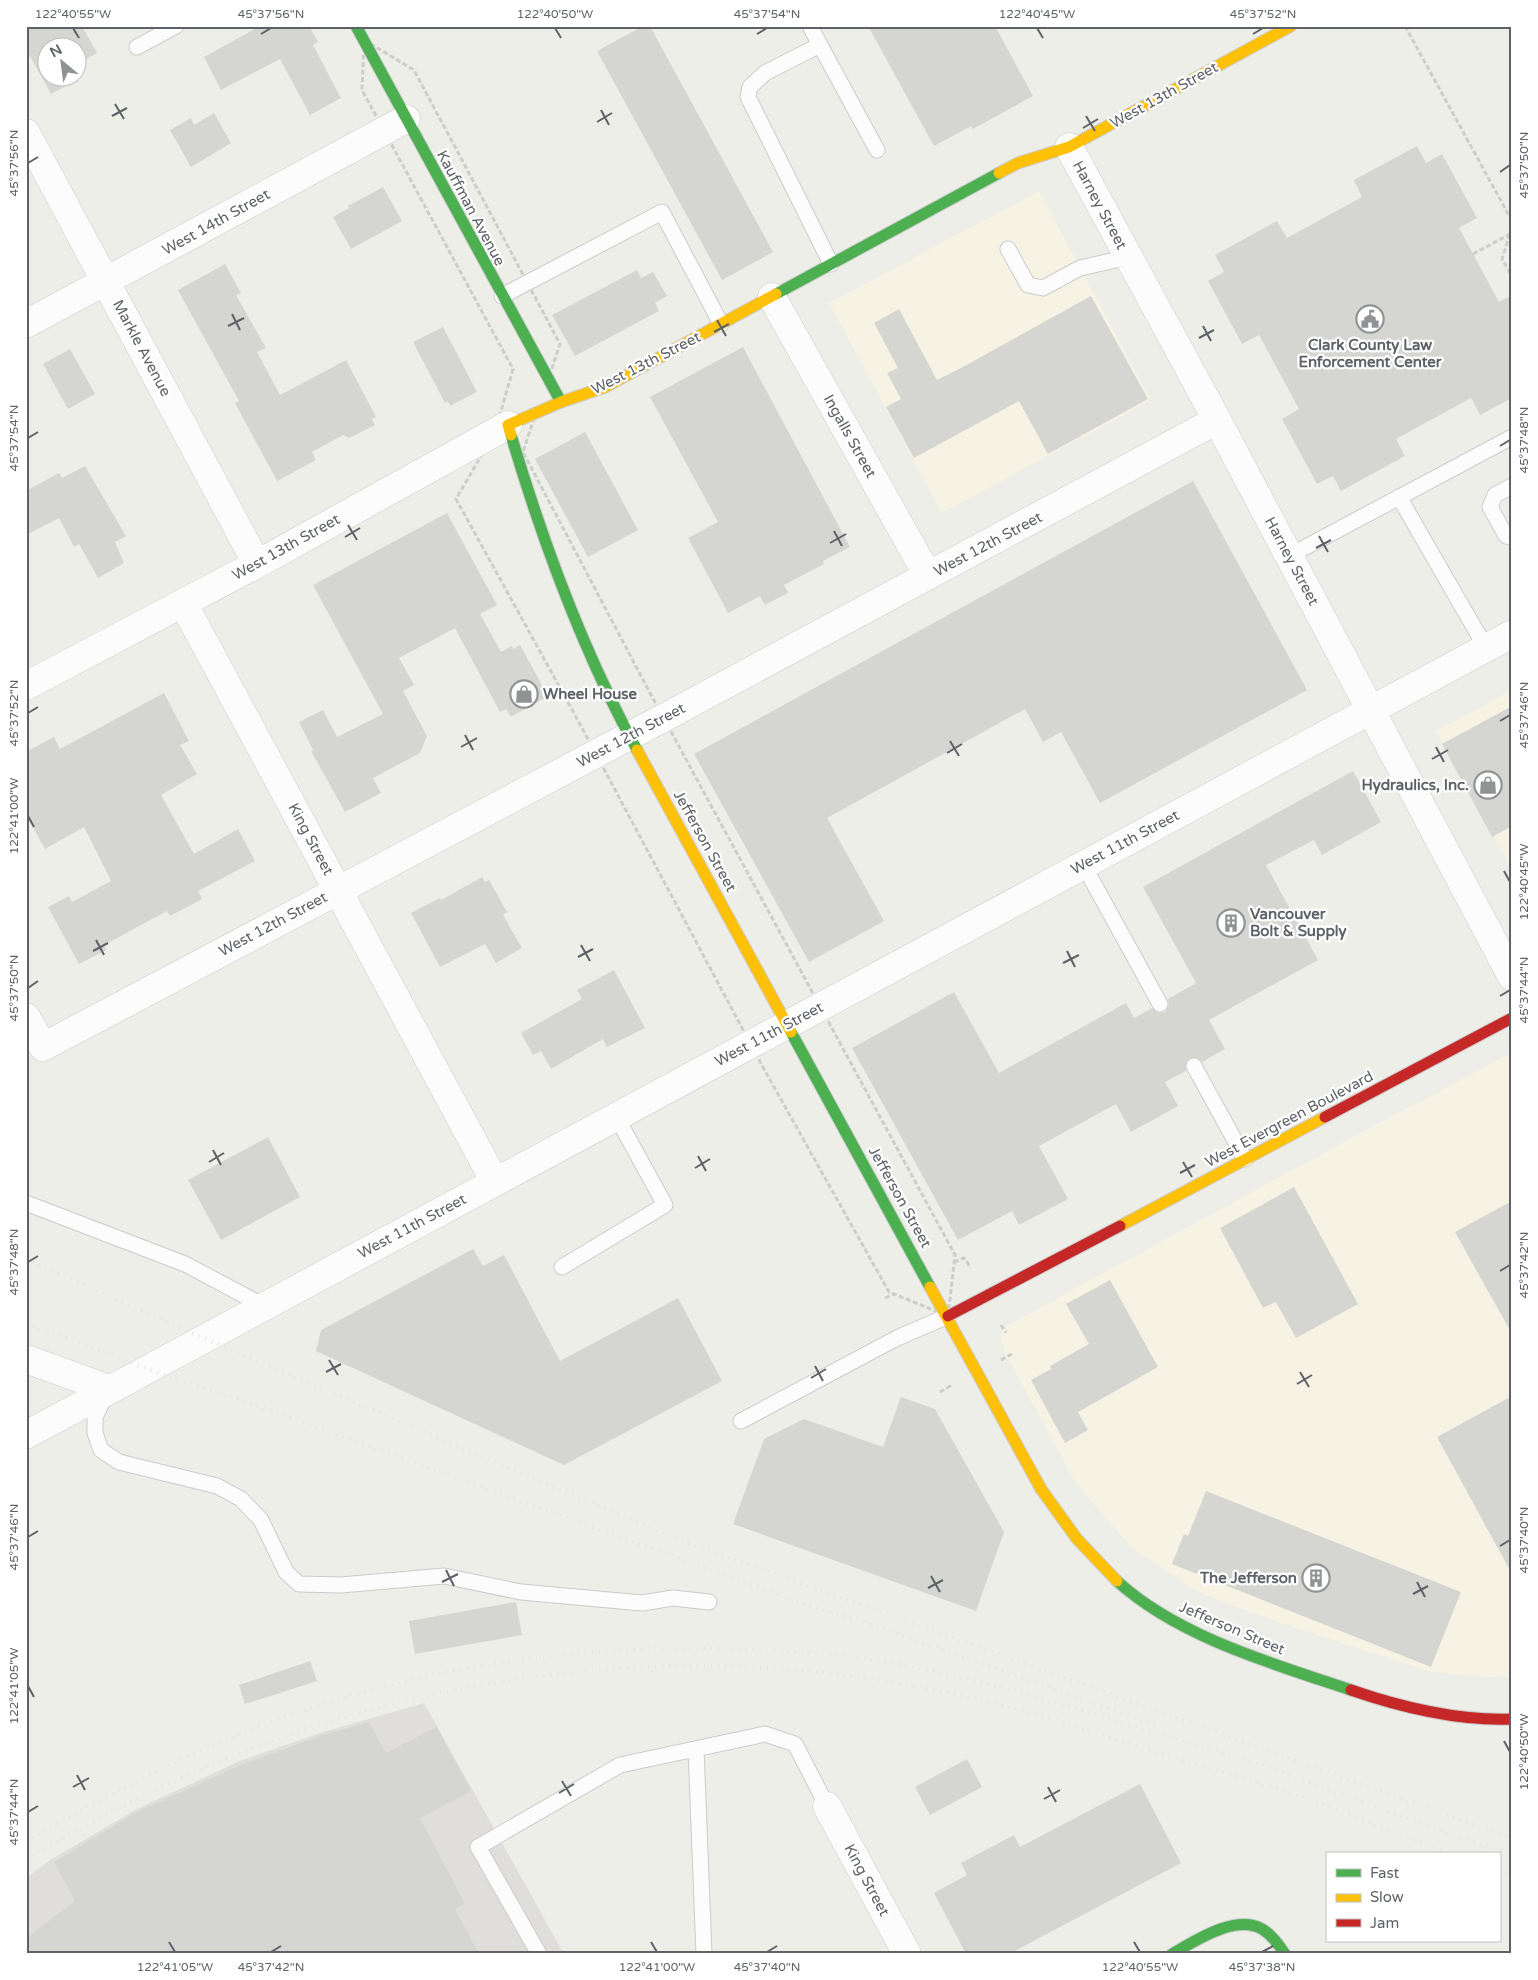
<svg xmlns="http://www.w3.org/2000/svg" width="1538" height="1980" viewBox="0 0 1538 1980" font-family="'Varela Round',sans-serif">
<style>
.commercial{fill:#f7f3e4}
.industrial{fill:#dfdeda}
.building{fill:#d5d5d2;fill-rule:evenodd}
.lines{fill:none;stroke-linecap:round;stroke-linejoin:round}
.lane-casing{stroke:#cbcbcb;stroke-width:17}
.street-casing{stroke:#cbcbcb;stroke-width:29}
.fast-casing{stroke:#cbcbcb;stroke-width:13}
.slow-casing{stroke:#cbcbcb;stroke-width:13}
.jam-casing{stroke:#cbcbcb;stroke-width:13}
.path{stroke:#cacfcb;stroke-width:3;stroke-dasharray:5 2.5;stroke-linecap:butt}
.lane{stroke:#fcfcfc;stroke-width:15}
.street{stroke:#fcfcfc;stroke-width:28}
.fast{stroke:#4caf50;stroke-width:11}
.slow{stroke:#ffc107;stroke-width:11}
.jam{stroke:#c62828;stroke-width:11}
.rail{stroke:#e4e5e4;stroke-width:4;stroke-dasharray:1 6;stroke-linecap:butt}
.path-bridge{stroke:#cacfcb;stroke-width:3;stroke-dasharray:5 2.5;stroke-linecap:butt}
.ticks{fill:none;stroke:#5e6267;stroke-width:2}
.labels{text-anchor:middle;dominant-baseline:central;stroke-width:4.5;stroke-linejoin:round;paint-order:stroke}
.street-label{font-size:15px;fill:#5e6267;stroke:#fff}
.poi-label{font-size:15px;font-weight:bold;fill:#5e6267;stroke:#fff;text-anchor:start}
.neatline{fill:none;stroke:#5e6267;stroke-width:2}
.ticks-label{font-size:12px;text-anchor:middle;fill:#5e6267}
</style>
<rect width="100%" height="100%" fill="#eeeee9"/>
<!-- commercial -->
<path class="commercial" d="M1039,191L1151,400L942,513L829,303Z
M1512,690V870L1436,731Z
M1512,1053V1677L1508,1678L1460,1675L1428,1671L1269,1619L1198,1592L1131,1547L1075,1482L1004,1351L1001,1334L1008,1325L1390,1117Z"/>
<!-- industrial -->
<path class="industrial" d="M424,1703L564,1954H26V1878L52,1859L137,1809L240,1761L320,1733Z"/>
<!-- building -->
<path class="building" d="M26,26H82L97,53L84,60L77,80L51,94L26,49ZM48,48H78V78H48Z
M260,26H309L318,42L313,45L341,98L310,115L280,59L221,90L204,57Z
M643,26H650L773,252L722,280L597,51Z
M868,26H995L1033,96L973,129L971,126L934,146Z
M214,113L231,143L191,167L170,130L191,118L194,125Z
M1417,146L1426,163L1442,154L1477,218L1459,228L1499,302L1512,295V398L1480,415L1471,398L1396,439L1405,456L1341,491L1333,476L1317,484L1282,419L1299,409L1259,335L1242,344L1208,281L1224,272L1215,255L1277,221L1287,238L1362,197L1354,180Z
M383,187L402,221L351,249L333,217L349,208L348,206Z
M225,264L241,293L236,295L266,348L257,352L280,395L346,360L376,417L372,419L375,425L349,438L343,435L312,452L316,460L277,481L235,403L239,401L178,290Z
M637,270L641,278L653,272L667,296L655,303L659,311L575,356L552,315Z
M1091,296L1148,399L1048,454L1019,401L914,458L886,407L901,399L887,373L898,368L874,323L899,309L937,380L961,368Z
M443,327L477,392L450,406L448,401L445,403L413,342Z
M743,347L850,547L823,561L824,564L784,585L788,593L765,605L760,596L728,613L688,538L718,522L650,397Z
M70,349L95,394L68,409L43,364Z
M585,432L638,530L588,557L535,459Z
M85,466L126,536L115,542L124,563L98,578L79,544L74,547L59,518L26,535V491L59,473L62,478Z
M1193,481L1307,690L1100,803L1061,732L1043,742L1025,709L827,818L884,921L809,962L694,754Z
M447,513L497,605L480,614L501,652L512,646L513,649L520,645L548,696L511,717L506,709L500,712L455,628L399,658L414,685L403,691L427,736L420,753L373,778L381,793L345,812L311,751L313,750L299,722L323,710L337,737L383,714L313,585Z
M164,693L189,741L180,745L197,774L161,795L194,854L238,829L255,861L198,891L202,899L170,916L167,911L104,945L106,950L79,964L48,907L69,896L72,902L111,881L84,827L45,849L26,815V752L54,737L60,749Z
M1512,706V826L1492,837L1442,744Z
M1353,771L1381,822L1322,855L1314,840L1266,865L1318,960L1209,1020L1225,1049L1202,1062L1198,1058H1190L1186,1062V1071L1165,1082L1178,1106L1131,1132L1116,1104L1039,1146L1068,1199L1019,1225L1012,1211L958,1240L852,1048L954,992L999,1073L1126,1003L1134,1018L1152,1008L1159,1013L1165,1012L1169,1005L1168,999L1196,983L1143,887Z
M482,877L485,882L489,880L507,912L503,915L522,948L496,963L485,944L440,967L411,913L440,898L441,900Z
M614,970L645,1028L607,1047L603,1039L551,1069L541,1051L533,1055L521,1033L582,999L577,990Z
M268,1137L300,1197L221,1240L188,1180Z
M1294,1187L1358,1304L1296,1338L1276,1302L1263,1308L1220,1228Z
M1512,1201V1334L1455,1232Z
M473,1249L483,1266L504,1255L560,1361L678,1298L722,1381L564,1465L316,1351L321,1330Z
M1110,1280L1158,1367L1078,1412L1088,1430L1065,1443L1031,1380L1051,1369L1050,1366L1089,1344L1066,1304Z
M1512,1396V1574L1437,1437Z
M901,1397L935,1409L1004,1532L976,1611L733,1524L764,1439L804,1419L883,1447Z
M1206,1491L1461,1592L1431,1667L1172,1564L1184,1534L1188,1536Z
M516,1602L522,1635L415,1654L409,1621Z
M310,1661L317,1681L245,1704L239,1685Z
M369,1722L386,1753L437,1727L471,1791L420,1818L465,1904L455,1909L479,1954H26V1938L75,1901L54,1862L135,1813L241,1765L320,1736Z
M967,1759L982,1787L930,1815L915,1787Z
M1140,1784L1181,1863L1009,1954H966L934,1893L967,1875L961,1863L1014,1835L1020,1847Z"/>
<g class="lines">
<!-- lane casing -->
<g class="lane-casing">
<path id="lane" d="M810,26L820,45
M137,47L176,26
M1008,249L1028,285L1043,288L1080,268L1129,257
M831,264L748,97L750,87L765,73L820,45L877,150
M502,296L662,212L721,324
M1512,486L1495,495L1490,507L1506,536L1512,537
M1399,497L1486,648
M1289,556L1512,437
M1083,864L1160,1004
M1194,1066L1245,1159
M26,1203L185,1264L264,1306
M562,1267L665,1205L616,1116
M106,1395L95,1417V1433L101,1450L119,1462L217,1486L241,1499L261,1520L286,1572L299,1584L341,1585L444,1576L521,1592L642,1603L673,1598L709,1602
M741,1421L897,1338L948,1316
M696,1749L704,1954
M539,1954L478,1847L620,1765L765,1734L795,1744L827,1806"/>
</g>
<!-- street casing -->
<g class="street-casing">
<path id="street" d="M26,133L257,564
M1069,147L1217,420L1512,977
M772,297L928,576
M26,324L406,119
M183,603L495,1182
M26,686L257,564L508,425
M26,1017L43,1047L669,715L1217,420
M26,1359L109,1389
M26,1435L1512,634
M827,1806L907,1954"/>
</g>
<!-- fast casing -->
<g class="fast-casing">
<path id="fast" d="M356,26L561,402
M776,294L999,173
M511,435C543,543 582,650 637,750
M791,1032L930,1287
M1117,1581C1178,1637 1274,1664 1351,1690
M1172,1954C1195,1941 1235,1914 1262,1929C1272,1935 1278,1944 1285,1954"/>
</g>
<!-- slow casing -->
<g class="slow-casing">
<path id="slow" d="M999,173L1018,163L1069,147L1291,26
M511,435L508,425L561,402L605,387L776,294
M637,750L791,1032
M1120,1226L1325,1117
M930,1287L1041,1489L1077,1539L1117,1581"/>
</g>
<!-- jam casing -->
<g class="jam-casing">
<path id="jam" d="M1325,1117L1512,1018
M948,1316L1120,1226
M1351,1690C1403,1708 1457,1721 1512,1719"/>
</g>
<!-- path -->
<path class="path" d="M1405,26L1512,221
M364,40L414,70L560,344L548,380L561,402L536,412L523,452L650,693L955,1255L948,1316L889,1292L765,1071L581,726L456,499L495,432L513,369L362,90Z
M1512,227L1502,259L1512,276
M954,1262L964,1258L971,1268
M885,1298L894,1294
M1001,1325L1006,1333
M1001,1360L1012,1354
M940,1392L952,1385"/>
<!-- lane -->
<use href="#lane" class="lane"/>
<!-- street -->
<use href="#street" class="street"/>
<!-- fast -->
<use href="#fast" class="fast"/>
<!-- slow -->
<use href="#slow" class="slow"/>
<!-- jam -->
<use href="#jam" class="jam"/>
<!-- rail -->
<path class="rail" d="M26,1259L203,1338L672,1537L1512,1838
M26,1324L81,1343L147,1369L247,1402L822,1610L858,1620L1155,1725
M26,1841C99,1800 172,1760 250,1730C415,1665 593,1641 770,1650C817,1653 863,1656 909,1666C996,1683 1081,1710 1165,1736C1195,1745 1225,1753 1255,1763C1292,1775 1328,1790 1365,1803C1413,1821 1463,1838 1512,1855
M26,1859C100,1817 175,1777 255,1747C470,1667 698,1644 924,1688C1010,1704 1093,1731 1176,1759C1198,1766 1220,1770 1241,1777C1272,1787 1303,1797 1333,1808C1373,1823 1412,1840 1452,1854
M1499,1871L1512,1875"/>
<!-- path-bridge -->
<path class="path-bridge" d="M1473,254L1512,233"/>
</g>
<!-- ticks -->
<path class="ticks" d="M73,28L79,38M555,28L561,38M1037,28L1043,38M261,34L271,28M757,34L767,28M1253,34L1263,28M115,104L124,119M601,110L609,125M112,116L127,108M1086,116L1095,131M597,122L612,113M1083,128L1098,119M28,163L38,157M1500,172L1510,165M232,314L240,330M717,320L726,336M228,326L244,318M1203,326L1211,341M714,332L729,324M1199,338L1214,330M28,438L38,432M1500,446L1510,440M348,525L357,540M834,531L842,546M1319,536L1328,552M345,537L360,528M830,543L846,534M1316,548L1331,540M28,713L38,707M1500,721L1510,715M465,735L473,750M950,741L959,756M461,747L477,738M1436,747L1444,762M947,753L962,744M1432,759L1448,750M28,816L34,827M1504,871L1510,882M96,940L104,955M581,945L590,961M93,951L108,943M1067,951L1075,967M578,957L593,949M1063,963L1079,955M28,988L38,981M1500,996L1510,990M213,1150L221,1165M698,1156L706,1171M209,1162L224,1153M1183,1162L1192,1177M695,1168L710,1159M1180,1173L1195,1165M28,1262L38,1256M1500,1271L1510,1265M329,1360L338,1375M815,1366L823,1381M326,1372L341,1364M1300,1372L1309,1387M811,1378L826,1369M1297,1384L1312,1375M28,1537L38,1531M1500,1546L1510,1540M446,1570L454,1586M931,1576L940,1592M442,1582L458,1574M1417,1582L1425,1597M928,1588L943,1580M1413,1594L1428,1586M28,1686L34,1697M1504,1741L1510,1752M77,1775L85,1790M562,1781L571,1796M73,1787L89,1778M1048,1787L1056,1802M559,1793L574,1784M1044,1799L1060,1790M28,1812L38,1806M169,1942L175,1952M651,1942L657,1952M1134,1942L1140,1952M271,1952L281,1946M767,1952L777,1946M1262,1952L1273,1946"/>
<!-- icons -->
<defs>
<g id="civic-ring" transform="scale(1.4375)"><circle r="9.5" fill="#fff" stroke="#909394" stroke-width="1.5"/><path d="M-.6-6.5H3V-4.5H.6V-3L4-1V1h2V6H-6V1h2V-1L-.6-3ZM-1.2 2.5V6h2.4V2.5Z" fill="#909394"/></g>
<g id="shop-ring" transform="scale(1.4375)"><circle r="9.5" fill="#fff" stroke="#909394" stroke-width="1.5"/><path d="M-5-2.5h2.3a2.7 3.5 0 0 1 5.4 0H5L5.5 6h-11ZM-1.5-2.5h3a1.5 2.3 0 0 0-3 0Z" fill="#909394"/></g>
<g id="building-ring" transform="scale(1.4375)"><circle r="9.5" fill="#fff" stroke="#909394" stroke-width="1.5"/><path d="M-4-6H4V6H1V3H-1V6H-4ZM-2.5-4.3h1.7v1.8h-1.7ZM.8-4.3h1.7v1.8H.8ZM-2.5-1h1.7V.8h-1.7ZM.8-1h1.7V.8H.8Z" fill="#909394"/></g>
</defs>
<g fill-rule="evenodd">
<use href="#civic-ring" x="1370" y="319"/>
<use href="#shop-ring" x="524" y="694"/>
<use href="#shop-ring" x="1488" y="785"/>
<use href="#building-ring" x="1231" y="923"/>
<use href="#building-ring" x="1316" y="1578"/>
</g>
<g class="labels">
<!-- street labels -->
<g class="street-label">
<text transform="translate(1164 95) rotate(-29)">West 13th Street</text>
<text transform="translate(1100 205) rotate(62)">Harney Street</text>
<text transform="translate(471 208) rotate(62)">Kauffman Avenue</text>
<text transform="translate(216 222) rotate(-29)">West 14th Street</text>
<text transform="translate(142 348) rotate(62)">Markle Avenue</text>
<text transform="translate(646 363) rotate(-27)">West 13th Street</text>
<text transform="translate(850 436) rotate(61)">Ingalls Street</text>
<text transform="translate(988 544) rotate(-28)">West 12th Street</text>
<text transform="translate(286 547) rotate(-29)">West 13th Street</text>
<text transform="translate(1292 561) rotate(62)">Harney Street</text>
<text transform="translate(631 735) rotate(-28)">West 12th Street</text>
<text transform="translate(311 839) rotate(62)">King Street</text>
<text transform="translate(705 841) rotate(61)">Jefferson Street</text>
<text transform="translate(1125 842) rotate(-28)">West 11th Street</text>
<text transform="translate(273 924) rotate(-28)">West 12th Street</text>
<text transform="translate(769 1034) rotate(-28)">West 11th Street</text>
<text transform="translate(1289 1119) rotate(-28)">West Evergreen Boulevard</text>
<text transform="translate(900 1197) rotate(61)">Jefferson Street</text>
<text transform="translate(412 1226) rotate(-28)">West 11th Street</text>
<text transform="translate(1232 1628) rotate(23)">Jefferson Street</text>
<text transform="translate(867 1880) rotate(62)">King Street</text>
</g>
<!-- poi labels -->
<g class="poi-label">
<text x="1370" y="345" text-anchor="middle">Clark County Law<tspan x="1370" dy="17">Enforcement Center</tspan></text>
<text x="543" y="694">Wheel House</text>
<text x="1469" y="785" text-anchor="end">Hydraulics, Inc.</text>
<text x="1250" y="914">Vancouver<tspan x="1250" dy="17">Bolt &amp; Supply</tspan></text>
<text x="1297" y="1578" text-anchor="end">The Jefferson</text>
</g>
</g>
<!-- border -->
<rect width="1538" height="1980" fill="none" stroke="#ffffff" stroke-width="55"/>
<!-- legend -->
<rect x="1326" y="1852" width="175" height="90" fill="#ffffff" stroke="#bfc0c2"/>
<rect x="1336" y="1869" width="25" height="8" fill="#4caf50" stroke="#bfc0c2"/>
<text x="1370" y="1878" font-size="15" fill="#5e6267">Fast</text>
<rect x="1336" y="1894" width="25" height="8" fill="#ffc107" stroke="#bfc0c2"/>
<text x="1370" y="1902" font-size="15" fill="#5e6267">Slow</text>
<rect x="1336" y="1919" width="25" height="8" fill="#c62828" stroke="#bfc0c2"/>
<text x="1370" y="1928" font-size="15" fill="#5e6267">Jam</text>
<!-- north arrow -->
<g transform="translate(62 62) rotate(331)"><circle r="24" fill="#ffffff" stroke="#bfc0c2"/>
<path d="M0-4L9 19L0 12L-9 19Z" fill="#909394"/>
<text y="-8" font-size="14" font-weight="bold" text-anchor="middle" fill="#5e6267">N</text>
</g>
<rect x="28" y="28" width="1482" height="1924" class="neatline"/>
<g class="ticks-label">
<text x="73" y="18">122°40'55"W</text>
<text x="271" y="18">45°37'56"N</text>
<text x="555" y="18">122°40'50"W</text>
<text x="767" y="18">45°37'54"N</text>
<text x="1037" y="18">122°40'45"W</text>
<text x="1263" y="18">45°37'52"N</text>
<text transform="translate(14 163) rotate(-90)" y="4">45°37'56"N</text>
<text transform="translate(1524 165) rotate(-90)" y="4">45°37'50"N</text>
<text transform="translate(14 438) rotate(-90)" y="4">45°37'54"N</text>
<text transform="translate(1524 440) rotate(-90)" y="4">45°37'48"N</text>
<text transform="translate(14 713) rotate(-90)" y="4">45°37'52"N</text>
<text transform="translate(1524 715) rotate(-90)" y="4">45°37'46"N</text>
<text transform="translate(14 816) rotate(-90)" y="4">122°41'00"W</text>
<text transform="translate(1524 882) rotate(-90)" y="4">122°40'45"W</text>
<text transform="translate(14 988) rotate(-90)" y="4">45°37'50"N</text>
<text transform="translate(1524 990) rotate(-90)" y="4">45°37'44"N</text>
<text transform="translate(14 1262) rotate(-90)" y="4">45°37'48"N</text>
<text transform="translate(1524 1265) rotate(-90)" y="4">45°37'42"N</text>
<text transform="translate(14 1537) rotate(-90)" y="4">45°37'46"N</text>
<text transform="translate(1524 1540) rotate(-90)" y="4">45°37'40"N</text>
<text transform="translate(14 1686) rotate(-90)" y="4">122°41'05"W</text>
<text transform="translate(1524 1752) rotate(-90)" y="4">122°40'50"W</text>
<text transform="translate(14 1812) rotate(-90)" y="4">45°37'44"N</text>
<text x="175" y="1971">122°41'05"W</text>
<text x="271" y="1971">45°37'42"N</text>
<text x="657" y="1971">122°41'00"W</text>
<text x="767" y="1971">45°37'40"N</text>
<text x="1140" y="1971">122°40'55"W</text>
<text x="1262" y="1971">45°37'38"N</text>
</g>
</svg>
